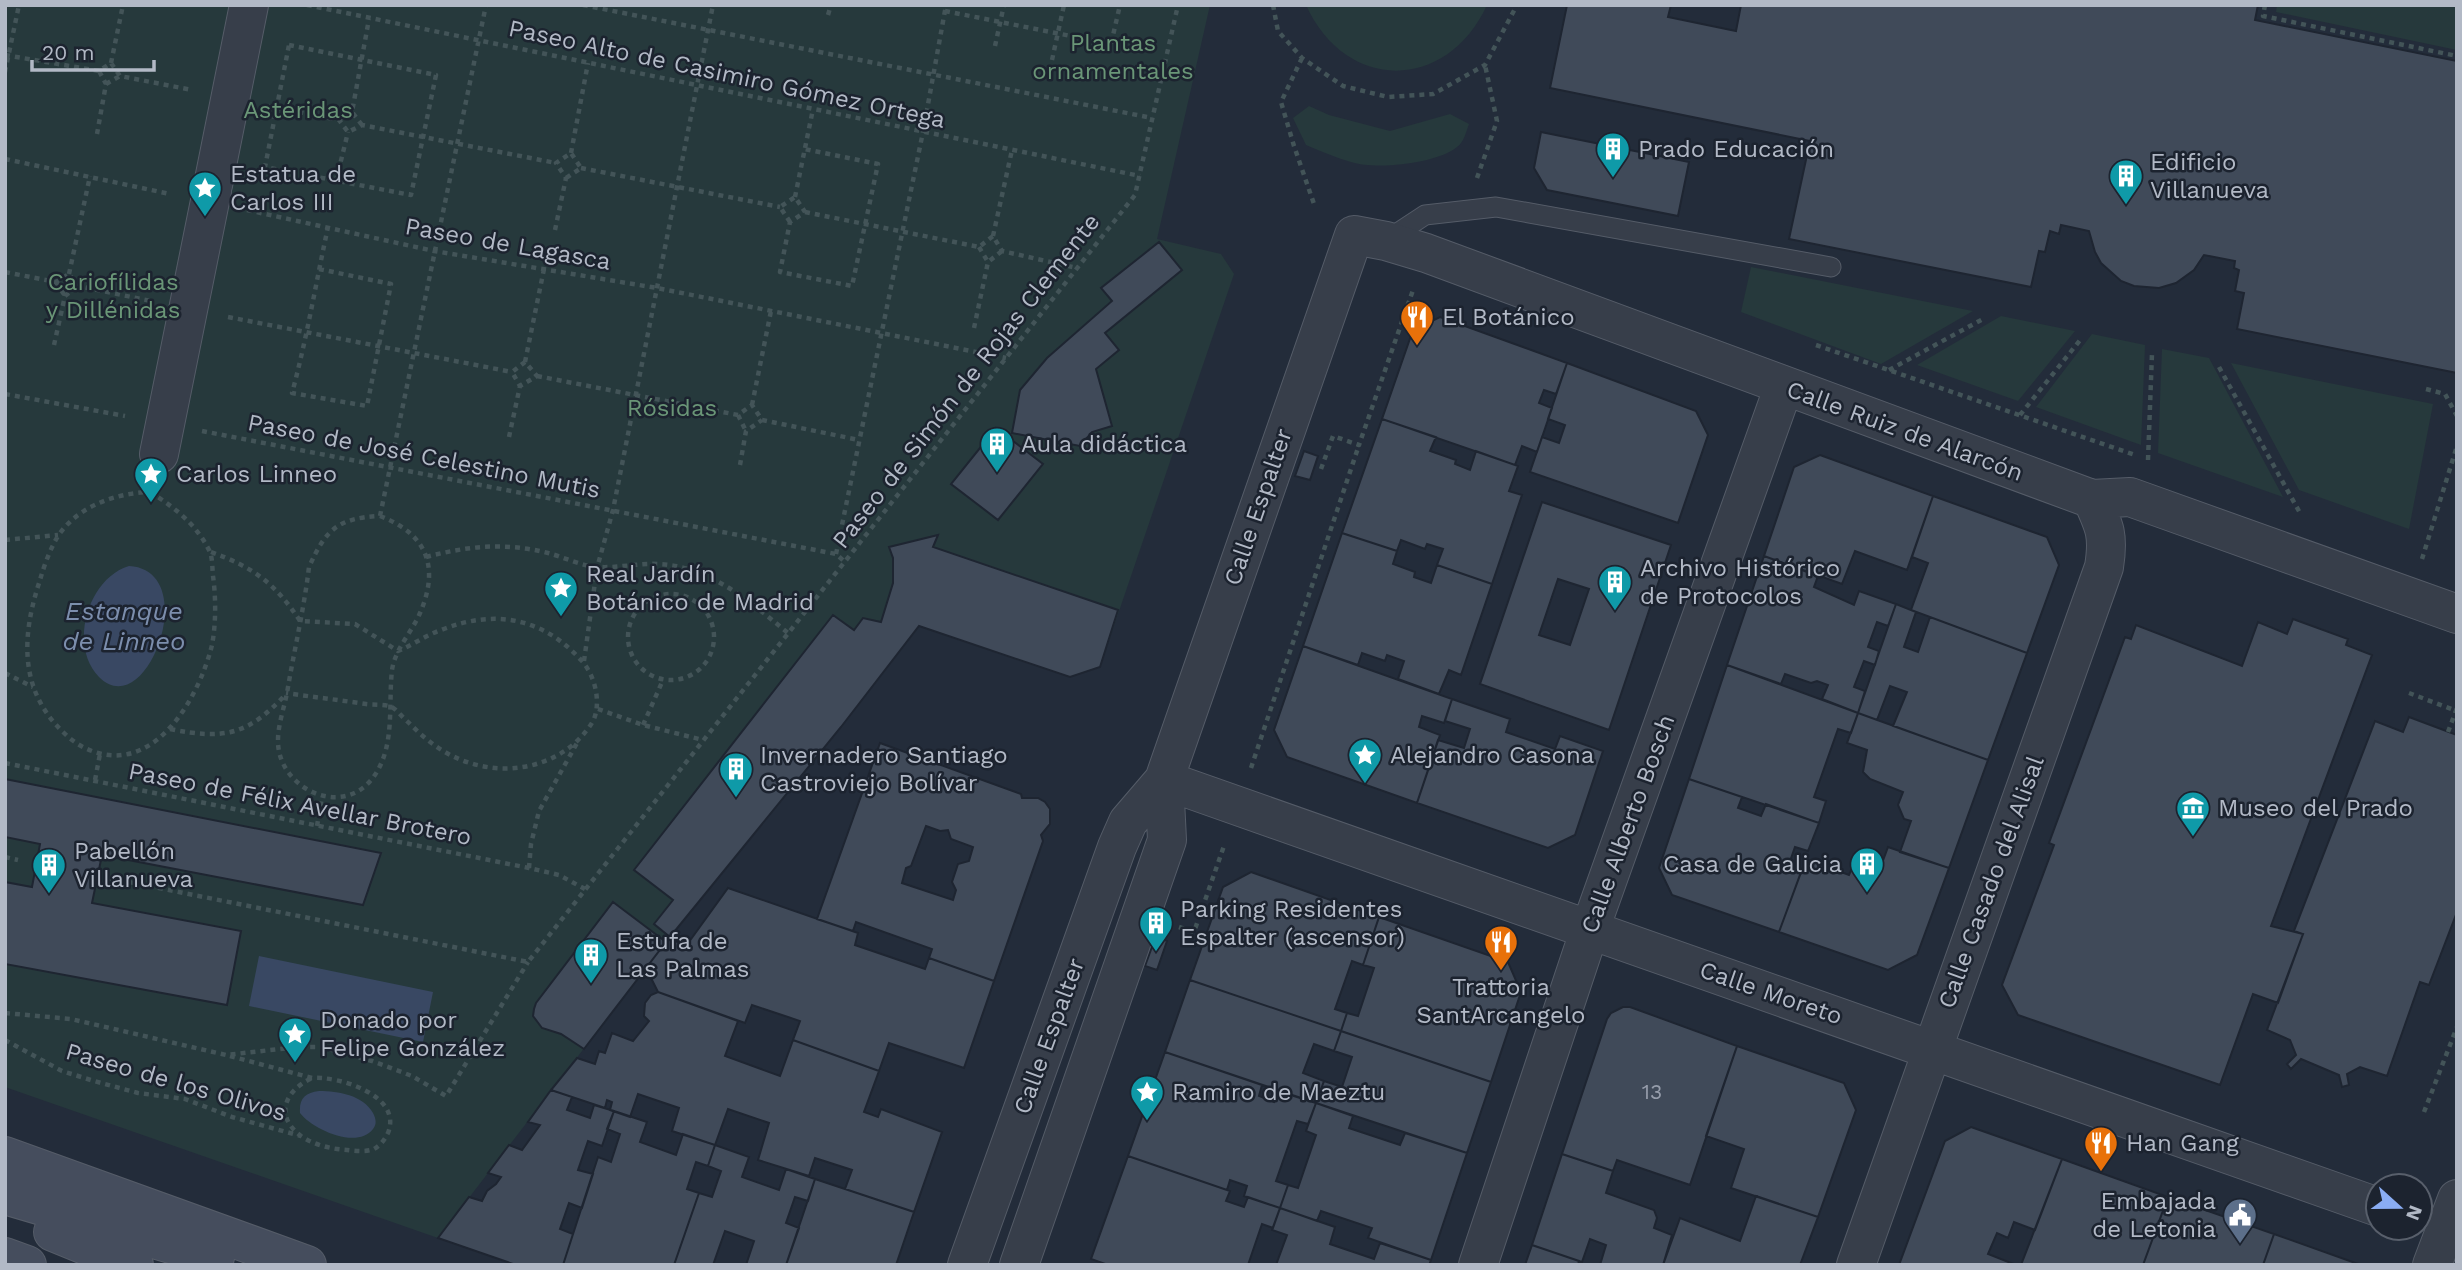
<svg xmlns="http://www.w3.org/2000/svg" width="2462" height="1270" viewBox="0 0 2462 1270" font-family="'Work Sans',sans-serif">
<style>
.green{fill:#26393c}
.water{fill:#394863}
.building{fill:#404a59;stroke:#1e2531;stroke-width:2;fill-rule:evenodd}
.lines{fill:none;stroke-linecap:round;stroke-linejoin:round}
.lane-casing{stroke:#555c68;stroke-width:21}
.street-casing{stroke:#555c68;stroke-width:40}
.secondary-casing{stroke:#555c68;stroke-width:40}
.path{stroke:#435458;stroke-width:4.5;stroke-dasharray:5 5;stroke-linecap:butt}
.lane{stroke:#373e4a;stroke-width:19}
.street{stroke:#373e4a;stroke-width:38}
.secondary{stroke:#454d5d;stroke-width:38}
.labels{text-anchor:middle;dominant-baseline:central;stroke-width:5;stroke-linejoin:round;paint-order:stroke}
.number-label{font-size:21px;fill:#969dab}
.park-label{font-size:24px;fill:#6a9677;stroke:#1c232f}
.street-label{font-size:24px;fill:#b2b9c6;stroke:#1c232f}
.poi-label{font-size:24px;fill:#b2b9c6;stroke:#1c232f;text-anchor:start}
.water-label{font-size:26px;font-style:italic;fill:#7c8ead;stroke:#1c232f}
</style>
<rect width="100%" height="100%" fill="#232c3a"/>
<!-- green -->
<path class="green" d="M5,5H1210L1157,239L1221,254L1234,274L1100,667L1070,677L919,626L841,727L669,938L438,1238L5,1087Z
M1306,5H1487C1447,92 1346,93 1306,5Z
M2277,5H2457V50L2276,12Z
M1309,106L1329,115L1390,131L1450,114L1469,124C1466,132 1464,142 1457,147C1436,164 1376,170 1351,162C1336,158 1321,151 1306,145L1293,118Z
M1751,267L1973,311L1881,364L1741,312Z
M2001,316L2075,331L2018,401L1917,365Z
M2092,334L2145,345L2141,445L2036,407Z
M2162,349L2209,358L2283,497L2158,453Z
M2231,363L2433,404L2409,529L2299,490Z"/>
<!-- water -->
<path class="water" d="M129,566C203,570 147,725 99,677C68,646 88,578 129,566Z
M259,956L433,992L423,1042L249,1006Z
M319,1091C338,1091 363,1095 373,1113C376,1119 377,1124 373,1129C357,1150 312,1129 300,1113C299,1098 305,1093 319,1091Z"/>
<!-- building -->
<path class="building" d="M1567,5H1671L1668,17L1736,31L1741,5H2258L2255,20L2457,61V373L2237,329L2244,293L2235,291L2239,270L2234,268L2235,261L2204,255L2194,270L2176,283L2159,288L2134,286L2121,281L2101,263L2095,252L2089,231L2061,225L2059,234L2050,231L2045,252L2039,251L2031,287L1789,239L1810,141L1550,88Z
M1541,132L1689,162L1678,216L1547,190L1534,168Z
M1159,242L1182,270L1105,333L1119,350L1096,369L1112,426L1092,432L1080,446L1012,433L1020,390L1047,358L1112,301L1101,288Z
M1440,317L1567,363L1556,394L1544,390L1539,403L1552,408L1537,452L1522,446L1515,465L1382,419L1413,330Z
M1567,363L1696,411L1708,435L1678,523L1530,472L1542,437L1559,443L1565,425L1548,419Z
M1382,419L1436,437L1430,451L1456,460L1455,464L1470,470L1476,451L1518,466L1509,491L1522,495L1492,584L1437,565L1443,549L1427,544L1425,549L1401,540L1397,551L1342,533Z
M996,428L1043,464L998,520L951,484Z
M1304,451L1318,456L1310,480L1295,476Z
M1820,455L1933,496L1907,570L1855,551L1842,584L1764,556L1794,467Z
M1933,496L2047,537L2059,565L2027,653L1911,610L1928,563L1912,557Z
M1542,502L1671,545L1609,730L1480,684ZM1558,579L1589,589L1570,645L1539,635Z
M1342,533L1397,551L1393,564L1415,572L1414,577L1431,583L1437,565L1492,584L1461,675L1449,670L1439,694L1398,679L1404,661L1387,655L1385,661L1362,653L1358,665L1303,646Z
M938,535L933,547L1118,610L1100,667L1070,677L919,626L841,727L670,937L654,924L673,900L634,870L833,615L854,630L863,618L881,622L893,583V558L889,547Z
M1764,556L1818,576L1814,587L1854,605L1859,591L1896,604L1888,626L1877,622L1868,647L1879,651L1875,665L1864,661L1854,687L1865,691L1858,713L1822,699L1828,685L1817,681L1811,683L1785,674L1781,684L1727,665Z
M1896,604L1916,612L1904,647L1918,652L1930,617L2027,653L1988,760L1893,726L1907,692L1890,686L1877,720L1858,713Z
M2293,619L2348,639L2346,645L2372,655L2271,926L2303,934L2278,1003L2253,994L2220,1085L2018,1015L2002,985L2054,845L2049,843L2125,637L2131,639L2136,625L2242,666L2258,622L2287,634Z
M1303,646L1452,699L1444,723L1422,716L1419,727L1440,735L1417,803L1287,757L1274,730Z
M1727,665L1858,713L1851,733L1838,729L1814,797L1826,801L1819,823L1689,779Z
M1452,699L1510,719L1506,732L1555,749L1560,736L1603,751L1575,835L1548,848L1417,803L1438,740L1464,748L1470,729L1445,721Z
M1858,713L1988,760L1949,868L1900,852L1911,821L1904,819L1898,805L1903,792L1870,779L1863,772L1867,750L1847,743Z
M2409,717L2457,735V912L2429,985L2420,982L2387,1076L2360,1067L2347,1074L2349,1085L2342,1087L2339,1075L2301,1059L2291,1069L2287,1064L2296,1055L2290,1040L2267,1030L2303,934L2294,931L2375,721L2403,732Z
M880,743L1021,794L1022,798H1038L1045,802L1050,809V824L1041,835L1043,841L994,981L929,958L932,949L856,922L853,931L817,919ZM926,826L940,831L948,830L951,839L973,847L969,861L958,864L952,882L956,890L953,900L902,883L906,868L911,866Z
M5,779L381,853L363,905L102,855L92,903L241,931L227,1005L5,964V882L32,887L40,844L5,837Z
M1689,779L1742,797L1738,808L1761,816L1766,804L1819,823L1808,851L1795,847L1788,867L1801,872L1779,932L1672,895L1659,868Z
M1888,847L1949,868L1917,955L1888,970L1779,932L1806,859L1849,875L1852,868L1857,866L1878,874Z
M1251,872L1379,917L1363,965L1352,961L1335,1009L1347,1013L1341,1031L1190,980L1223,887Z
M728,888L858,933L855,945L925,969L929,958L994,981L964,1068L889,1043L879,1071L793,1040L800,1021L752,1005L745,1023L658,992L646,968L669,938L686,946Z
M613,902L666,942L584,1049L561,1034L542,1028L533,1016L534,1009L536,1003Z
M1379,917L1508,962L1521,992L1491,1082L1341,1031L1347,1013L1358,1016L1374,968L1363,965Z
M1156,936L1167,941L1157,970L1145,966Z
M1190,980L1341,1031L1334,1051L1314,1044L1303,1073L1324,1081L1316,1103L1165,1052Z
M658,992L738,1021L725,1056L780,1076L793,1040L879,1071L864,1112L878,1117L881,1109L942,1132L914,1212L845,1189L852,1170L815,1158L809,1176L758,1160L769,1123L728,1109L715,1145L672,1131L679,1108L638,1094L630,1117L610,1110L612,1102L607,1100L605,1108L551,1090L577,1058L595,1064L599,1051L605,1053L612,1033L633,1041L649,1021L644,1016L645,1003L651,995Z
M1623,1007H1630L1737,1046L1690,1185L1617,1160L1613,1171L1562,1154L1607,1019L1611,1013Z
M1341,1031L1491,1082L1467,1153L1316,1103L1324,1081L1342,1087L1352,1057L1334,1051Z
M1737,1046L1844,1083L1856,1110L1818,1217L1731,1188L1744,1149L1706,1136Z
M1165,1052L1262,1085L1259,1096L1274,1102L1278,1091L1316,1103L1308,1124L1297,1121L1276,1181L1288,1185L1280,1208L1244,1196L1247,1186L1230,1180L1227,1190L1128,1156Z
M551,1090L572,1097L567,1110L590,1118L594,1105L614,1111L602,1146L588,1141L578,1170L593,1174L582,1208L569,1203L560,1229L573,1234L563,1265H516L438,1238L469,1197L482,1201L487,1191L496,1184L501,1177L488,1173L509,1145L522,1150L540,1125L528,1122Z
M1316,1103L1353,1116L1349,1128L1400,1145L1405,1133L1467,1153L1431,1260L1368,1238L1372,1228L1321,1211L1317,1221L1280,1208L1288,1185L1298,1188L1316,1135L1306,1131Z
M614,1111L647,1122L640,1142L676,1155L683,1134L715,1145L708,1166L696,1162L687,1189L699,1193L674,1265H563L598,1157L611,1162L620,1134L607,1129Z
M1971,1127L2062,1159L2035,1230L2014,1222L2008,1238L1997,1233L1988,1254L2016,1265H1899L1945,1141Z
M715,1145L749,1157L742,1177L779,1190L786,1169L815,1179L808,1201L795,1197L786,1223L799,1228L786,1265H746L754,1241L725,1231L713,1265H674L699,1193L712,1197L721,1171L708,1166Z
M1562,1154L1613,1171L1606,1193L1654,1210L1657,1218L1654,1228L1672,1235L1663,1265H1600L1606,1245L1590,1239L1582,1262L1532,1245Z
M1128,1156L1230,1191L1226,1201L1244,1207L1248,1197L1280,1208L1273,1228L1262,1224L1248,1265H1108L1091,1259Z
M2062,1159L2168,1197L2143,1265H2021Z
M815,1179L914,1212L896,1265H786Z
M1756,1196L1818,1217L1800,1265H1663L1680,1218L1740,1241Z
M2168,1197L2274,1234L2263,1265H2143Z
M1280,1208L1335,1227L1330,1244L1374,1259L1380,1243L1431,1260L1429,1265H1276L1287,1235L1272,1230Z
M2274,1234L2361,1265H2263Z
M1532,1245L1579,1261L1578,1265H1525Z"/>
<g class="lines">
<!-- lane casing -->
<g class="lane-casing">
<path id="lane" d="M1387,240L1425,215L1496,207L1831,267"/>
</g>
<!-- street casing -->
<g class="street-casing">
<path id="street" d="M213,185L249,5
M159,454L212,191
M1164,780L2378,1207
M967,1265L1117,847L1128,822L1164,780L1354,235L1386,241L1426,253L2092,499L2130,497L2457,614
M1019,1265L1167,840L1164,780
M1478,1265L1590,929L1784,386
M1856,1265L2104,567C2109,536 2105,527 2092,499
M2432,1265L2457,1199"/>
</g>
<!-- secondary casing -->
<g class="secondary-casing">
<path id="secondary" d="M5,1156L307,1265
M5,1195L215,1257
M53,1232L134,1265
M5,1257L27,1265"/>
</g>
<!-- path -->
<path class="path" d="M307,5L1140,176
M583,5L1152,118
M1273,5L1278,31L1302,58L1343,86L1388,97L1433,94L1485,65L1517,5
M2265,5L2263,16L2457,56
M945,11L1111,44L1120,5
M828,15L831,5
M289,45L436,75L411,195L265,167Z
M995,46L1004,5
M5,55L99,71L111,63L120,76L192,90
M1302,58L1281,102L1294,146L1314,204
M1052,60L1064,5
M111,63L123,5
M5,72L19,5
M106,84L120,76
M269,106L339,120L348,132L362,125L556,163
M339,120L352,112
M362,125L352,112L369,19
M97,134L106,84L99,71
M571,153L588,63
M5,159L170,194
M581,168L780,207
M1477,178L1497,121L1485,65
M336,181L348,132
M795,197L813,109
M247,210L434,251L657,288L1006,358
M805,212L979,247L993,236L1002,251L1077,268
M790,222L780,207L795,197L805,212L790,222L780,272L852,286L878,164L804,149
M555,230L566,178L556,163L571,153L581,168L566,178
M993,236L1012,150
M979,247L988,262L1002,251
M319,269L391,284L367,406L292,393C307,338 316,282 328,227
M5,272L56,282L69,274L78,286L151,301
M69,274L90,176
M56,282L65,296
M228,317L512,372
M974,328L988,262
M54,345L65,296L78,286
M1816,345L2135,455
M525,362L544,269
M2219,367L2300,513
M1889,370L1983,319
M537,376L738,415L752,405L762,420L859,440
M2426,389L2445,394L2457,416
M5,394L125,416
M752,405L771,311
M738,415L746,431
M2020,415L2081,339
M202,431L836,554L845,562
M509,437L520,386L512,372L525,362L537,376L520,386
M2148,460L2152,353
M740,465L746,431L762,420
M1321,469L1333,436L1359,445L1413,290
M150,492C174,507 196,524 209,550C213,558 212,568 213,576C216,598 216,624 212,645C200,694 159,770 98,753C84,749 73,742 63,732C18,689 22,634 40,580C44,566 50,549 58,536C78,506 116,493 150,492Z
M380,516C427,534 440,567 420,613C412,632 395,649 392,670C388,706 396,748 372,779C340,819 277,787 278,740C278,725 284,708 287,693C294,651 304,609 309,567C326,529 338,518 380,516Z
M380,516L486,5
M5,540L58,535
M211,552C253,567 276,584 300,621L355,624L398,651C413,645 426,635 441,630C494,609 542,617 581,660C595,675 601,701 594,719C589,729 582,736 574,744C538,774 486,776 445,752C431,744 419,733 408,722C403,718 397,710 392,707C385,704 373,705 366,704C339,700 313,697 286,693
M836,554L923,132L946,5
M426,557C468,546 505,542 548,553C564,557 583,567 599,567C619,568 638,563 658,564C710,566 750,602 788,633
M2422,559L2457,446
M628 637a43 43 0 1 1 86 0a43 43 0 1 1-86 0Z
M584,661L597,568L613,510L713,5
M5,673L33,687
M2409,693L2457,711
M598,709L643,725L703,740
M643,725L663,680
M170,729C225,740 248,735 286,694
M2448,732L2457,708
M5,763L529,868L559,875L585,889
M1251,768L1359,445
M95,780L100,754
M317,826L322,797
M5,857L18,860
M529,868L531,844L539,811L577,743
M109,878L528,962L1135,195L1178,5
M1179,927L1194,932L1225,843
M5,1013L71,1019L226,1055L298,1047H321L372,1061L412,1076L446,1096L528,962
M5,1040L62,1071L94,1081L138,1093L185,1099L232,1117L301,1136
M230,1056L312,1078C338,1076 403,1095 388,1133C385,1139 381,1145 374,1149C367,1152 355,1151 347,1150C331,1149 314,1145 301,1136C273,1115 286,1090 312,1078
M2424,1112L2457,1027"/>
<!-- lane -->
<use href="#lane" class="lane"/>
<!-- street -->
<use href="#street" class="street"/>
<!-- secondary -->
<use href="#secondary" class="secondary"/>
</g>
<!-- icons -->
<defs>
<g id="building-pin" transform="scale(1.75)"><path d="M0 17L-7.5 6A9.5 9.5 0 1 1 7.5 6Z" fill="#0f9aa8" stroke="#1c232f"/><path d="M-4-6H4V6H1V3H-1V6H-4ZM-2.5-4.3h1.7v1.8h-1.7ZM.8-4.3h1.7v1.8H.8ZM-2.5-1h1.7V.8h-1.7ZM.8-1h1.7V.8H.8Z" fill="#fff"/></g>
<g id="sight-pin" transform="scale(1.75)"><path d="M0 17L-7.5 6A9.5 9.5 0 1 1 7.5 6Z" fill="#0f9aa8" stroke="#1c232f"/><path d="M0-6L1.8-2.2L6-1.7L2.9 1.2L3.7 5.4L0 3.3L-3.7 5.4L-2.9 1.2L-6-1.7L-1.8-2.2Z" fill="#fff"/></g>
<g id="restaurant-pin" transform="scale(1.75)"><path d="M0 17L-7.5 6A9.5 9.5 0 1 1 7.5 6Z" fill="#e8710a" stroke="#1c232f"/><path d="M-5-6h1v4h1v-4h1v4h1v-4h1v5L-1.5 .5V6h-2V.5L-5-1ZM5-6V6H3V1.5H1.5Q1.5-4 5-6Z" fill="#fff"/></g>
<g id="museum-pin" transform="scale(1.75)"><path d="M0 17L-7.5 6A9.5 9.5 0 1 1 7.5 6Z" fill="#0f9aa8" stroke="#1c232f"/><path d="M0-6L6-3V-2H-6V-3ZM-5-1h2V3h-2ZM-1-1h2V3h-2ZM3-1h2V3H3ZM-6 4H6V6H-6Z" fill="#fff"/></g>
<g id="civic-pin" transform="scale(1.75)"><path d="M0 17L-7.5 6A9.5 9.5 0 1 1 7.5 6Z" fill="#5c6f8a" stroke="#1c232f"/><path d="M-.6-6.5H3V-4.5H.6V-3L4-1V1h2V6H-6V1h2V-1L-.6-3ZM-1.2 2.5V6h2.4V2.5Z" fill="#fff"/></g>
</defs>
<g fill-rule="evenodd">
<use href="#building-pin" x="1613" y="149"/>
<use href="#building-pin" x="2126" y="176"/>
<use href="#sight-pin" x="205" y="188"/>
<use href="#restaurant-pin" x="1417" y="317"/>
<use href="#building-pin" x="997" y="444"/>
<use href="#sight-pin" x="151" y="474"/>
<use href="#building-pin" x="1615" y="582"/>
<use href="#sight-pin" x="561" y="588"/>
<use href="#sight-pin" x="1365" y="755"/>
<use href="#building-pin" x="736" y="769"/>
<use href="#museum-pin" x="2193" y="808"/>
<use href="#building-pin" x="1867" y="864"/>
<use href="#building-pin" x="49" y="865"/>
<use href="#building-pin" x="1156" y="923"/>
<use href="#restaurant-pin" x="1501" y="942"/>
<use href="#building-pin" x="591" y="955"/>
<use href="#sight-pin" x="295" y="1034"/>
<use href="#sight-pin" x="1147" y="1092"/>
<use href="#restaurant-pin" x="2101" y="1143"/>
<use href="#civic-pin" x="2240" y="1215"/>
</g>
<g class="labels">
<!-- number labels -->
<g class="number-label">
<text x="1652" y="1091">13</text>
</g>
<!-- park labels -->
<g class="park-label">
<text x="1113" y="43">Plantas<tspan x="1113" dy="28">ornamentales</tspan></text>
<text x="298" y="110">Astéridas</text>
<text x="113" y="282">Cariofílidas<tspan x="113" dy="28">y Dillénidas</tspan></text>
<text x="672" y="408">Rósidas</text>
</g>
<!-- street labels -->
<g class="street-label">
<text transform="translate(727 74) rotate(12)">Paseo Alto de Casimiro Gómez Ortega</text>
<text transform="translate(508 244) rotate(10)">Paseo de Lagasca</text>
<text transform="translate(966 381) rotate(-52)">Paseo de Simón de Rojas Clemente</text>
<text transform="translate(1905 431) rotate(20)">Calle Ruiz de Alarcón</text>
<text transform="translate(424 456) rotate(11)">Paseo de José Celestino Mutis</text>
<text transform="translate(1258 507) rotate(-71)">Calle Espalter</text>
<text transform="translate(300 804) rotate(11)">Paseo de Félix Avellar Brotero</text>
<text transform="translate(1628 824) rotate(-70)">Calle Alberto Bosch</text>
<text transform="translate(1991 882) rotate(-70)">Calle Casado del Alisal</text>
<text transform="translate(1771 993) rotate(19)">Calle Moreto</text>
<text transform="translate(1049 1036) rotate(-70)">Calle Espalter</text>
<text transform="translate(176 1082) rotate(16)">Paseo de los Olivos</text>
</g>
<!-- poi labels -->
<g class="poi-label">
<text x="1638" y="149">Prado Educación</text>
<text x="2150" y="162">Edificio<tspan x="2150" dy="28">Villanueva</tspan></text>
<text x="230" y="174">Estatua de<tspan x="230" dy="28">Carlos III</tspan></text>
<text x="1442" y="317">El Botánico</text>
<text x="1021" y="444">Aula didáctica</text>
<text x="176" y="474">Carlos Linneo</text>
<text x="1640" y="568">Archivo Histórico<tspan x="1640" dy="28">de Protocolos</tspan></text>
<text x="586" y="574">Real Jardín<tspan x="586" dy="28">Botánico de Madrid</tspan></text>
<text x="760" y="755">Invernadero Santiago<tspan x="760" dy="28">Castroviejo Bolívar</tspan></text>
<text x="1390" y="755">Alejandro Casona</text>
<text x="2218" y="808">Museo del Prado</text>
<text x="74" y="851">Pabellón<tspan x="74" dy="28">Villanueva</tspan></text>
<text x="1842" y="864" text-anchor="end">Casa de Galicia</text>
<text x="1180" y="909">Parking Residentes<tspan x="1180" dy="28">Espalter (ascensor)</tspan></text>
<text x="616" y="941">Estufa de<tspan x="616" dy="28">Las Palmas</tspan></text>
<text x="1501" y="987" text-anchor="middle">Trattoria<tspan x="1501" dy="28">SantArcangelo</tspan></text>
<text x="320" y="1020">Donado por<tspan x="320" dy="28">Felipe González</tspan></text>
<text x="1172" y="1092">Ramiro de Maeztu</text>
<text x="2126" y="1143">Han Gang</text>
<text x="2216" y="1201" text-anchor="end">Embajada<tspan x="2216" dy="28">de Letonia</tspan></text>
</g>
<!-- water labels -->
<g class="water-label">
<text x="124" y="611">Estanque<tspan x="124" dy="30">de Linneo</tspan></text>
</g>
</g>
<!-- border -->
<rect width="2462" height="1270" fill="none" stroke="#b2b9c6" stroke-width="14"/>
<!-- north arrow -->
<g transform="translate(2399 1207) rotate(111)"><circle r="33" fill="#1c232f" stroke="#585f6b" stroke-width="2"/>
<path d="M0-5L12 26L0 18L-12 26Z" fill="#8aadf3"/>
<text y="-10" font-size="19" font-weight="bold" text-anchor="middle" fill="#b2b9c6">N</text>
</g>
<!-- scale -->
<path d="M32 60v10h122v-10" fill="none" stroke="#b2b9c6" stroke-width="3.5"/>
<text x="42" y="60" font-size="21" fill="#b2b9c6" stroke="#1c232f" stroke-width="5" paint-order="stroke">20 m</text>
</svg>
